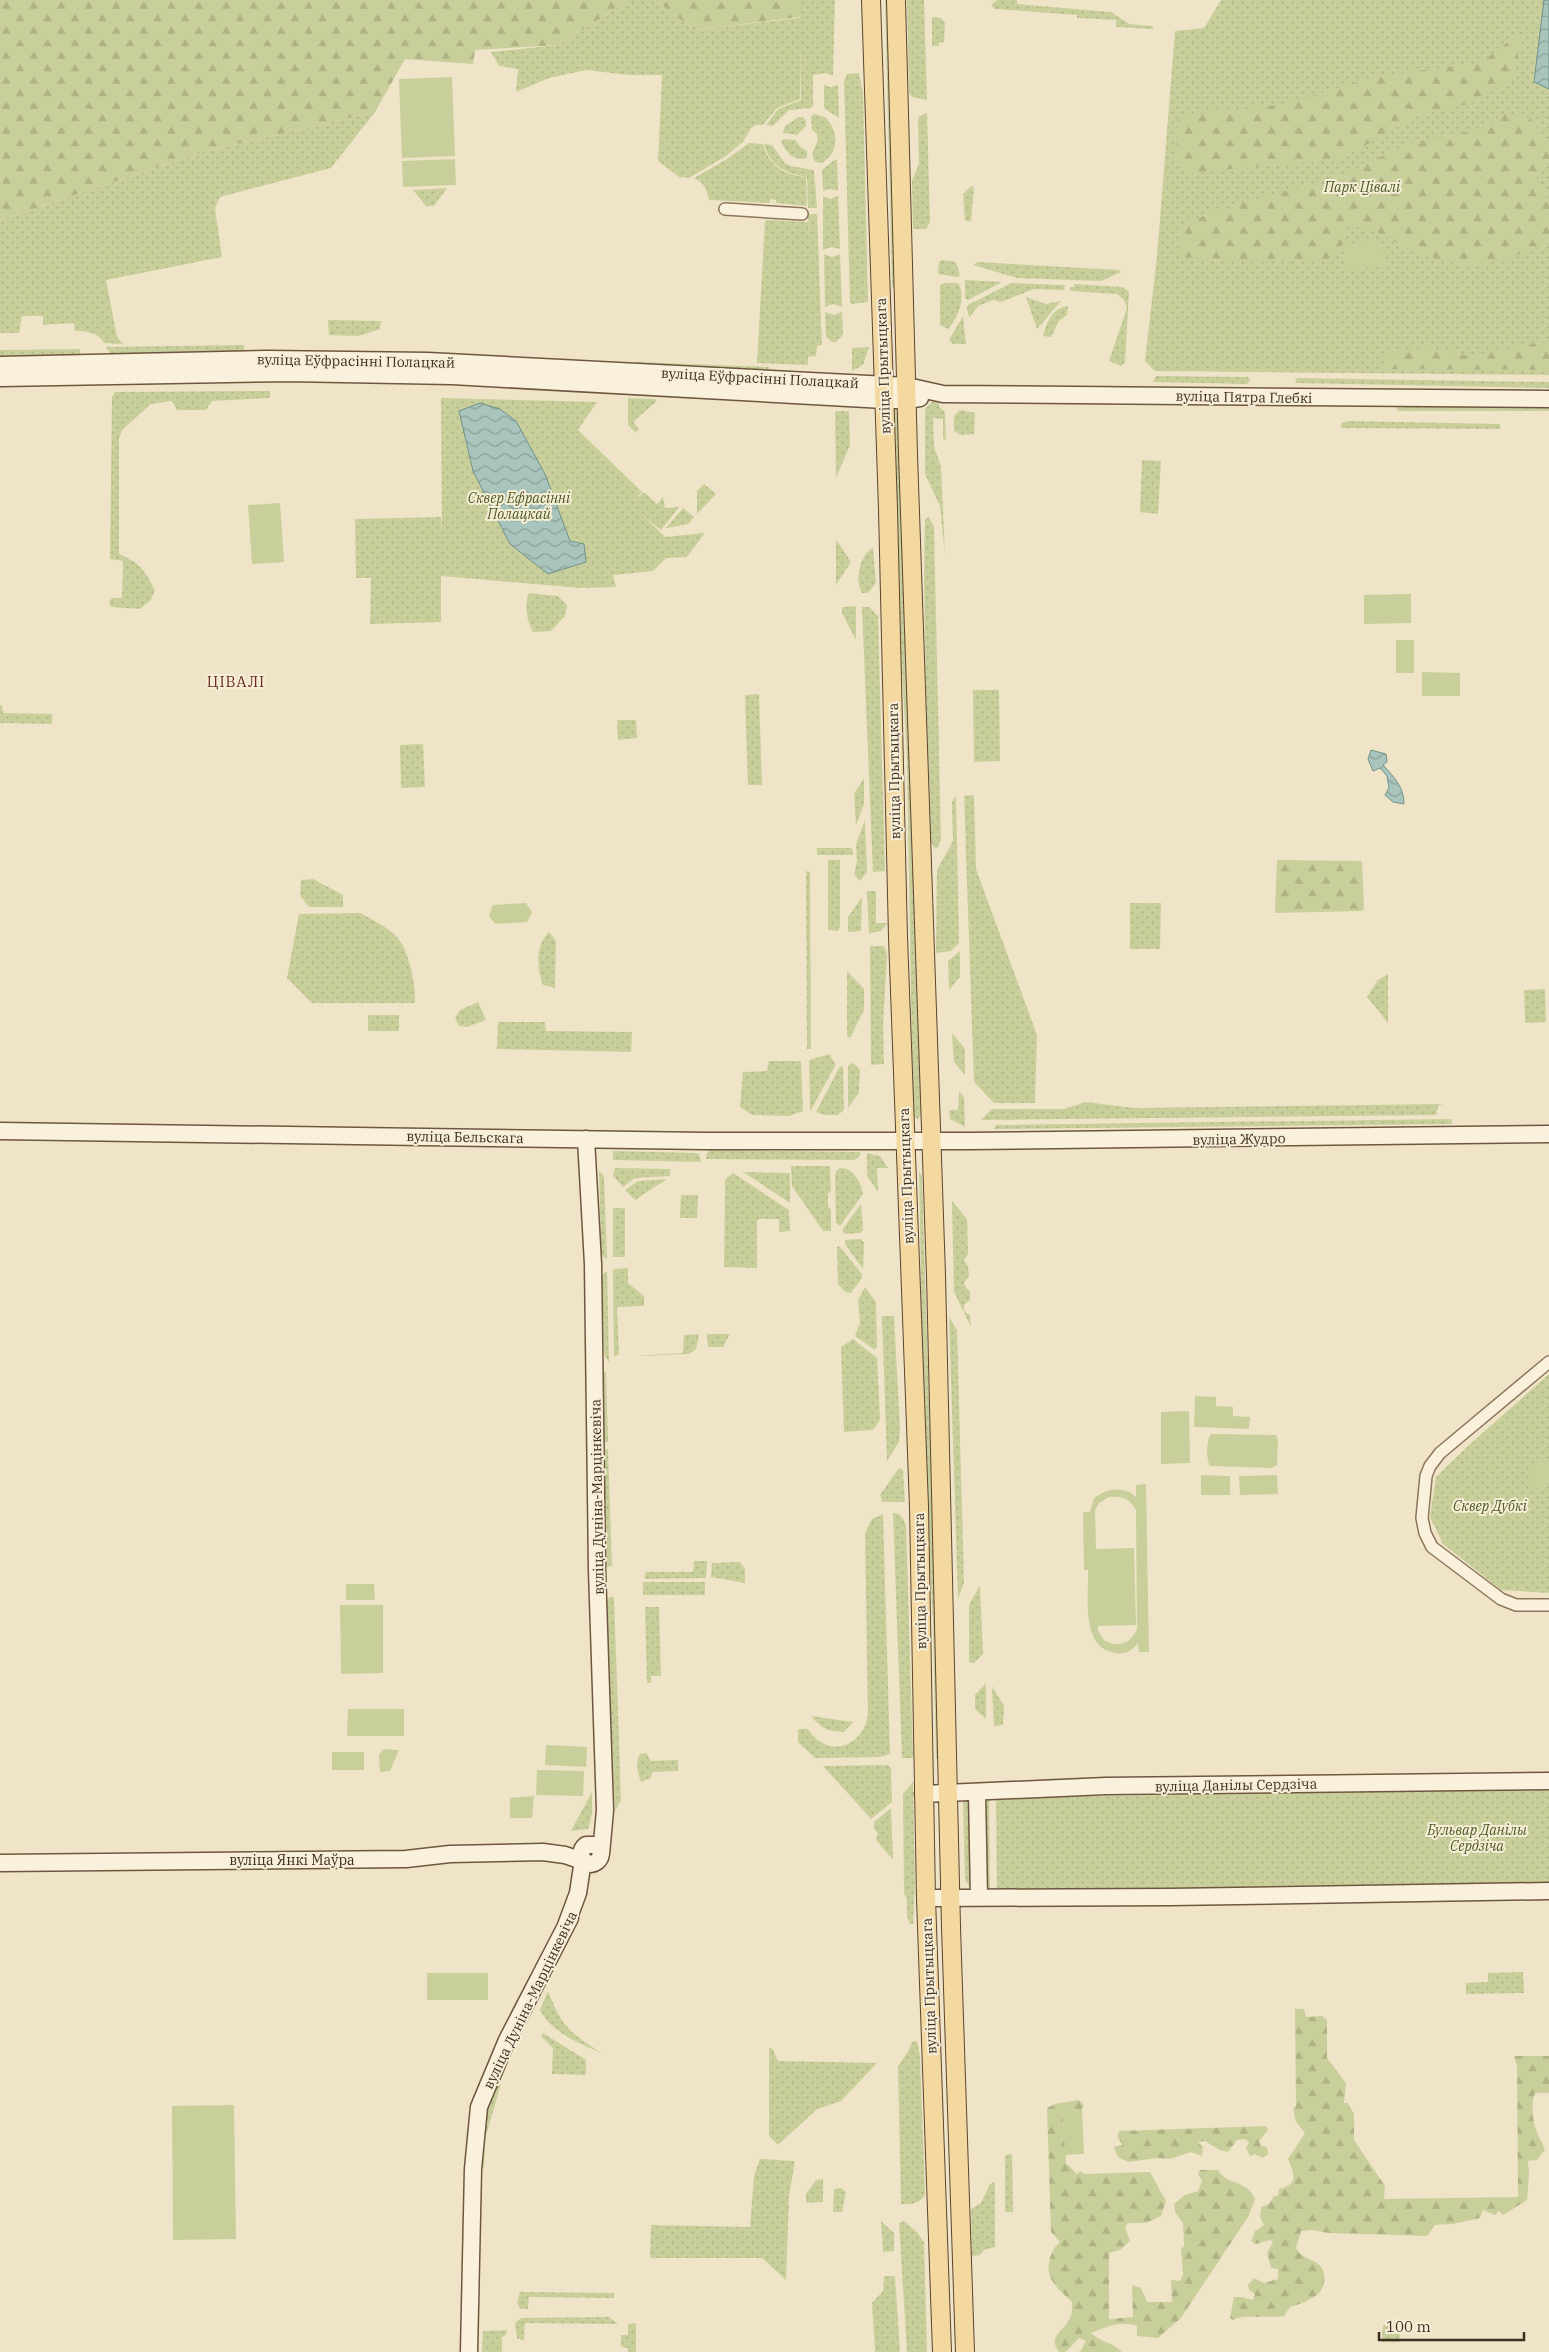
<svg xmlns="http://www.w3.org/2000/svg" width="1549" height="2352" viewBox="0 0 1549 2352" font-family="'IBM Plex Serif',serif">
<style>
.grass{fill:url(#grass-dots)}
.forest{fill:url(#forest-firs)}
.pitch{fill:#c9cf9b;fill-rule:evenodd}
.water{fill:url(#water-waves);stroke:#6f938a}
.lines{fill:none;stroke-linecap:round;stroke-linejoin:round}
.street-casing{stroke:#8d765c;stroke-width:14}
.secondary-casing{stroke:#6f573f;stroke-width:19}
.primary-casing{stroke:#5b4430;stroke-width:20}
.street{stroke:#faf1dc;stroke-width:11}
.secondary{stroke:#faf1dc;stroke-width:16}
.primary{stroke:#f3d9a0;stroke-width:18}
.labels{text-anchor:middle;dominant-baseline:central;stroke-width:4;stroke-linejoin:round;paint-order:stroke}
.park-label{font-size:14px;font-style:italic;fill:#4d5a26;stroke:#f7eed8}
.street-label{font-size:14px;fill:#3d2e20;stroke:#f7eed8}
.neighbourhood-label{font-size:15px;letter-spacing:1px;fill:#6b2e1e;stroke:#f7eed8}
</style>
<defs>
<pattern id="grass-dots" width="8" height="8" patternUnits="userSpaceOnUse" patternTransform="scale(1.25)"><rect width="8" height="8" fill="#c9cf9b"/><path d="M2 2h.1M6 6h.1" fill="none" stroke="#aeb285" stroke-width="1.8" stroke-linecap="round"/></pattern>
<pattern id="forest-firs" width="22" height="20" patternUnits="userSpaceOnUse" patternTransform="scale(1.25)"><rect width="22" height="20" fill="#c9cf9b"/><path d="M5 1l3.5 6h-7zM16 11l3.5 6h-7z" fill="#aeb285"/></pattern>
<pattern id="water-waves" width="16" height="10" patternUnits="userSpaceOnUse" patternTransform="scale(1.25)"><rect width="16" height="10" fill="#a9c4bc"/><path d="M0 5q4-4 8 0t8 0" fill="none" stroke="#8ba098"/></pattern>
</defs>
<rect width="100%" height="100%" fill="#f0e4c8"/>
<!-- grass -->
<path class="grass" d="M629,0H655L695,30L800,18V0H835L833,76L826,73L813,75V106L811,108L789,110L773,126L766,125L778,109L801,100L800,49V99L777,108L763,125H756L751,128L743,142L726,156L689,178L679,177L658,161L662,75H629L586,70L549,78L516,92L518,69L499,66L491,52L559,45Z
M885,0H890L896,290L892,287V283Z
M907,0H924L927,100L912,97L909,93Z
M997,0H1017V4L1111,12L1129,24L1153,26V29L1116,27V20L1077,18V15L995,9L991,5Z
M1221,0H1549V375L1155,371L1145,361L1157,256L1175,31L1204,28Z
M932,17L941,18L945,23L944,42L939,43V46H932Z
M859,73L863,93L868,302L852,304L850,302L844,81L847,74Z
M824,85L830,87L838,85L839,118L824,108Z
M375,112L331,168L220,197L215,208L222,257L106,280L117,337L123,344L104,343C98,332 86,331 75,331L74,323L43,325V316H22L19,333H0V220L206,151Z
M927,113L930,222L926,229H913L912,181L919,164L918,121L919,116Z
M815,114L825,117C839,131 840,152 822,163L815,162C809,151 816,148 818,139L817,134L812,130L811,116Z
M799,117H803L806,121V126L797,135L783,133L785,126Z
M783,139L796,140L800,147L807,151V158C794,162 786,153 781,141Z
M749,143L763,144C769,166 784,175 806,177L807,206L776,203V200L770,199V203L709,200C707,190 704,182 694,178L727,159Z
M764,144L772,145L784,162L790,166L814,170L817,208H808L807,177C786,173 770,167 764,144Z
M834,160H837L838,191L830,189L823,191L822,170Z
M971,186L974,187L971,221H965L963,194Z
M447,188L434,206H426L413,190Z
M823,196L830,199L838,196L840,249L831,247L823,250Z
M808,214H817L822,345L817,346L816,356L808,357V365L757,363L765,220L808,222L809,242Z
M824,254L832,257L840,254L842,307L833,304L825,307Z
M942,260L956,262L960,275L957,277L938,274L939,262Z
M978,262L1119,270L1121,272L1101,281L1017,278L973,265Z
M965,280L1002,282L968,300L965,298Z
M945,283H958C967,297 958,318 948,329L940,325V285Z
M1011,283L1065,285L1064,290L1034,289L1001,302L993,300L978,306L969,318L967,308L968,305Z
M1074,284L1123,287L1129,292L1125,363L1121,366L1109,361L1127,308L1124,300L1117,294L1070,291V287H1074Z
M1026,297L1046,304L1061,301L1037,329Z
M1068,306L1067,315L1059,321L1051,337L1043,336C1047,322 1052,308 1068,306Z
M825,312L834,315L842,312L843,335L836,342H832L826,336Z
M963,316L966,344H953L949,340Z
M328,320L381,321L380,329L359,336L329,335Z
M244,345V352L114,354L110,353L106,347Z
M869,347L863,365L852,371V348Z
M80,349V355L0,357V350Z
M636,362L769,367V370L639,365Z
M1156,376L1248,377L1250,381L1247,384L1153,382Z
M1297,378L1549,382V388L1295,383Z
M270,391V398L212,401L206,410H177L172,401L151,404L122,430L119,439V554C141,564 143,568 155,590L151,600L140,609L111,607L109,601L112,598H122L123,561L110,559L112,397L115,392Z
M441,398L597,402L578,430L642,492L631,503L644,492L657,504L663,497L665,508L679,507L661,530L644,516L665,537L703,533L704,534L687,557L666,558L653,571L613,575L616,587L580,588L441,576V622L370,624L371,578H356L355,519L441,517L442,533Z
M628,398L655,399L657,401L633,422L639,429L636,433L628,425Z
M939,400V406L945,413L946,440L943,439V419L933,418L934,447L941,466L945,555L940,506L925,474V409L932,402Z
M1398,404H1549V411H1397Z
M898,409L921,1114L918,1119L913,1117L907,760L897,580L892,414L894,410Z
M960,410L975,413L974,434L960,435L954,431V416Z
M835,411H849L850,445L836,478Z
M1348,421L1500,424V429L1341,428L1342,423Z
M1142,460L1161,461L1158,514L1140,512Z
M704,484L716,494L697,514V491Z
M683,508L694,517L689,524L666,528Z
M929,517L934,527L941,840L938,847L934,848L931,841C928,733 922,626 925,519Z
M836,539L851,562L836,585Z
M873,548L876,583L868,593H862C854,581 860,554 873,548Z
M529,593L558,596L567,605L565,616L551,631L533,632C527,621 524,604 529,593Z
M856,606V640L842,613V607Z
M862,607H869L878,616L885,871L873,872Z
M973,690H999L1000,761L974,762Z
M759,694L762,785H748L745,695Z
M0,705H2L3,713L52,714V724L0,723Z
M617,720H636L637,738L618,740Z
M423,744L425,787L401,788L400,745Z
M864,778V804L856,825L854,794Z
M956,795L959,943L951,951L936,953L937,870L953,841L952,802Z
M974,795L976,869L1037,1035L1035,1103H994L974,1082L964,796Z
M865,820L867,872L860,881L854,874L857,861L856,844Z
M817,848H852L853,855H817Z
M828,860H840V927L838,931L828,930Z
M806,871L810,872L811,1049H807Z
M313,879L343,895V907H309L300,896L301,880Z
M867,891H876V923H888L881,931L869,933Z
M862,897L861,931L848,932V917Z
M1130,903H1161L1160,949H1130Z
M361,913C372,920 388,927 397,937C409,950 416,985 415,1003H312L287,978L299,914Z
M549,932L556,941L555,988L543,985C537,970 535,944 549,932Z
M870,946H884L887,954L883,1026L884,1064L871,1065Z
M960,951V977L949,990L948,961Z
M847,971L864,989V1010L850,1038L847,1036Z
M1388,974V1023L1367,997L1378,980Z
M1545,989L1546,1022L1525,1023L1524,990Z
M478,1002L486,1020L467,1027L459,1026L455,1018L460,1010Z
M368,1015H399V1031H368Z
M498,1022H545L546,1031L632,1032L631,1052L497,1049Z
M952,1033L965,1049V1075L954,1062Z
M830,1054L831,1058L836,1064L811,1110H810L809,1060Z
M769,1061H801L803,1111L789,1116L752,1115L740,1107L743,1072L767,1071Z
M853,1063L860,1070L859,1093L848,1108V1066Z
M840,1066L843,1067L844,1110L838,1115H824L816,1112Z
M959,1091L964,1097L965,1127L950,1119L949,1110H958Z
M1086,1102L1134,1108L1443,1104L1438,1106L1436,1115L981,1120L992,1109H1064Z
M1451,1119L1452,1124L994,1129L996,1125Z
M710,1150L860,1152V1156L854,1160L706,1159L707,1153Z
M613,1151L695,1153L699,1154L701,1162L613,1160Z
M867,1153L880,1156L888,1168H877L878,1192L867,1176Z
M791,1166H830L831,1192L828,1193V1208L831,1209V1231H823L792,1186Z
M615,1168L670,1169V1176L635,1178L623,1187L613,1176Z
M840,1168C854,1168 861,1183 863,1194L840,1226L836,1223L835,1176L836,1171Z
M599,1171L604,1176L607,1259L601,1255Z
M919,1171L922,1176L940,1758L936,1759L933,1623L924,1444Z
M743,1172L790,1173V1203Z
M733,1173L789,1210L790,1231L779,1232V1219H759L757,1222V1268L724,1267L725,1180Z
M667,1179L635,1200L625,1190L638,1181Z
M681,1195H698L697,1218H680Z
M952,1201L967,1219L968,1254L964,1260L968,1267L969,1276L964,1283L966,1288L970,1291V1300L964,1305V1311L970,1315L971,1327L954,1292Z
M861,1204L863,1230L860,1233L845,1234L842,1230Z
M613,1208H625V1257H613Z
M861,1239L864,1243L863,1269L845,1244V1240Z
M839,1246L862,1274V1278L851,1293L845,1292L838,1284L837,1247Z
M628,1268V1283L644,1296V1306L617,1307L619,1355L614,1356L613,1269Z
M607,1271L609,1363L604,1354L602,1275Z
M865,1287L876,1302L877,1347L875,1350L855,1336L860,1323L858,1300Z
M882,1316H894L900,1428L899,1442L887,1461Z
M949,1317L957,1330L964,1583L958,1599Z
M699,1334L696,1349L689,1354L631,1356L683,1353L684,1335Z
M707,1334H730L723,1347H708Z
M853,1339L877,1358L880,1420L873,1430L844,1432L841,1347Z
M604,1372H606L608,1442H603Z
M1549,1374V1593L1501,1590L1443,1544L1430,1517L1436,1477L1468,1446Z
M603,1449H608L612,1566L606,1567Z
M901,1468L903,1471L905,1502H882L880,1495L898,1469Z
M893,1513C901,1513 903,1518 906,1525L913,1758H902Z
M883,1514L890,1754L880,1757L815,1758L798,1742V1729H808C826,1759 863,1748 868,1715L865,1533L872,1519Z
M694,1561H707L706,1578L647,1579L644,1577L646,1572H693Z
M740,1562L745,1569V1583L711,1577L712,1563Z
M643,1582H705V1595H643Z
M980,1585L983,1654L974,1663L969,1662V1605Z
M610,1597H614L621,1800L615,1811L606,1601Z
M645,1607H659L661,1676H651V1683H647Z
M986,1683V1719L975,1709V1695Z
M992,1686L1004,1706L1003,1725L994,1726Z
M811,1716L853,1722L844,1732C828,1732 821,1728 811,1716Z
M646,1753L651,1761L678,1760V1771L652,1772L651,1778L641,1782C638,1774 635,1761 640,1754Z
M888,1765L891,1768L892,1802L871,1819L823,1766Z
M913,1782L915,1885L913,1924H910L907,1916V1898L904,1894L903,1794Z
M1549,1788V1886L997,1894L996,1798Z
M592,1792V1814L588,1829L571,1831Z
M972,1798L974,1886H969L965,1880L963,1802Z
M989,1798L990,1890L986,1884L985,1803Z
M891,1808L893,1860L876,1840L878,1833L874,1829V1822Z
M1523,1972L1524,1993L1466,1994V1983L1488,1982V1973Z
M548,1991C563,2029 570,2032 603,2054C582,2044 551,2033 540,2010Z
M543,2033L586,2060V2075L552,2074L553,2048L541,2036Z
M917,2041L920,2056L925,2195C918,2204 912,2205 901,2204L898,2066L908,2052L912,2042Z
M769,2048H772L778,2061L877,2063L841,2101L817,2109L778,2145L769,2136Z
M494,2084H501L485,2139L484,2168L477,2164L480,2130Z
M1012,2154L1013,2212H1005V2155Z
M760,2159L795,2161L789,2196L786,2280L762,2258H650L651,2225L750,2227L754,2176Z
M823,2179V2202L806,2203V2194L816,2180Z
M995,2182V2247L984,2250L980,2255L972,2256L971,2209L981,2203L990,2184Z
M841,2188L846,2192L842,2212H833L834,2189Z
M881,2221L894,2233V2251L883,2252Z
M904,2221L917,2232L924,2242L927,2352H907L899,2223Z
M884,2276H895L900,2352H875L872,2303L883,2291Z
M520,2292L614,2293V2298L529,2297L528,2309H520L517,2303Z
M609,2317L618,2324L525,2323L524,2341L517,2338L515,2323L521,2318Z
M636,2323V2352H628V2348L621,2347V2335H628V2324Z
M1383,2325H1399L1400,2342H1382Z
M507,2330L506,2335L502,2337V2352H482L483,2331Z"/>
<!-- forest -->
<path class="forest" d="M0,0H629L559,45L475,50L473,64L405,59L375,112L206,151L0,220Z
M655,0H800L801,17L695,30Z
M1525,29L1512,79L1470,104L1419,115L1341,159L1188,173L1176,163L1178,115L1281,105L1383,75L1481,63Z
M1503,114L1531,119L1549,143V162L1537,178L1546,197L1549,198V243C1523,253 1497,265 1468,264C1455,264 1429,257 1416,252C1393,243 1370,221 1345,228L1346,242L1324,262L1178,257L1182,226L1210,213L1351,172L1408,143L1483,129Z
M1542,342L1549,344V370L1384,369L1385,359L1389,353L1427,347L1468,356Z
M1277,860L1362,861L1364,909L1362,911L1275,913Z
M1295,2009H1304L1306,2017L1322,2016L1327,2020V2058L1346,2083L1344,2103H1348L1354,2114V2140L1385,2186L1384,2199L1518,2197L1517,2066L1514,2056H1549V2093H1535C1531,2104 1532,2121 1537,2132C1539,2139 1543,2143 1545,2150L1537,2160L1528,2161L1529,2175L1527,2200L1503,2215L1499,2211L1495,2215L1483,2210L1480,2218L1453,2224L1435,2225L1427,2236L1329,2233L1311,2230L1301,2231L1296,2248C1302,2259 1309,2257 1318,2264C1327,2270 1326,2285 1319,2293C1313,2299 1299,2305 1290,2307L1284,2316C1268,2319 1245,2314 1233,2320L1230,2318L1234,2297H1241L1253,2300L1255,2294L1249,2290L1248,2285L1254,2278L1264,2283L1278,2279V2269L1271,2268L1267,2253L1273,2242L1270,2240L1256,2244L1251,2241L1255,2231L1264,2225L1260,2217L1261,2207L1269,2204L1274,2196H1278L1279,2189C1282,2187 1285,2188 1287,2186C1299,2181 1291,2167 1288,2159L1305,2133L1296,2122L1293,2109L1296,2106Z
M1079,2100L1084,2105L1082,2109L1063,2110L1066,2163L1077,2174L1080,2171L1084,2174L1150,2172L1166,2201L1161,2216L1146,2223H1128L1125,2227L1130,2241L1120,2250L1109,2253V2319L1133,2317L1132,2285L1141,2288L1147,2302H1172L1171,2280L1180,2281L1183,2275L1181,2249L1184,2246L1183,2223L1175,2212L1174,2204L1185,2195L1198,2191L1202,2181L1198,2174L1200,2170H1218C1227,2186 1247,2179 1255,2199L1248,2217L1181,2318L1158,2338L1137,2336V2326C1122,2320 1105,2327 1091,2333C1100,2342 1113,2342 1122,2352H1080L1086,2341L1079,2338L1066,2352H1059C1047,2335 1063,2333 1070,2318C1072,2314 1072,2307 1072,2302C1066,2296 1057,2289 1053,2282C1044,2270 1050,2250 1060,2242L1051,2232L1047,2108L1055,2104Z
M1266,2126L1268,2130L1259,2141L1261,2146L1267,2147L1268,2154L1263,2158L1255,2154L1250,2156L1246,2148L1249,2143L1245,2139L1237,2140L1228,2152L1220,2150L1205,2141L1198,2142L1203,2147L1202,2156L1191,2152L1170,2159L1158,2158L1128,2162L1118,2157L1114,2147L1123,2145L1117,2137L1119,2131Z"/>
<!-- pitch -->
<path class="pitch" d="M452,77L455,156L402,158L399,79Z
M455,159L456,185L403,187L402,161Z
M1382,241L1384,266L1347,269L1345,244Z
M280,503L284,562L252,564L248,505Z
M1411,594V623L1364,624V595Z
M1396,640H1414V673H1396Z
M1422,672L1460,673V696H1422Z
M526,903L532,912L527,922L495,924L489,916L493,905Z
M1195,1396L1216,1397V1406L1233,1407V1416L1250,1417L1249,1429L1194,1427Z
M1189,1411L1190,1463L1161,1464V1412Z
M1211,1434L1276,1435L1278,1440L1277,1465L1271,1468L1210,1466C1206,1459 1206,1440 1211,1434Z
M1549,1461V1486L1533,1489L1529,1464Z
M1201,1475L1230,1476V1495H1201Z
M1277,1475L1278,1494L1240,1495L1239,1476Z
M1146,1484L1149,1652H1139L1138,1643C1132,1651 1124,1655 1115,1653C1080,1648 1089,1596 1088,1570H1084L1083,1512H1090L1094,1498C1107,1489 1123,1485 1136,1497V1485ZM1109,1497C1121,1496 1130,1498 1136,1510L1137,1629C1131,1644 1117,1648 1104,1640L1098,1631V1626L1136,1625L1134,1548L1096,1549L1097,1587L1095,1510L1099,1503Z
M346,1584H374L375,1600H346Z
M340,1605H383V1673L341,1674Z
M348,1709H404V1736H347Z
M546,1745L587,1747L586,1767L545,1765Z
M384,1749L399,1750L390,1771L380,1772L379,1754Z
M364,1752V1770H332V1752Z
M537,1770L584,1771L583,1796L536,1795Z
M534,1796L532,1818H510V1798Z
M427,1973H488V2000H427Z
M234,2105L236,2239L173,2240L172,2106Z
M1082,2109L1084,2154L1065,2155L1063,2110Z"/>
<!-- water -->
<path class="water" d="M1544,0H1549V89L1534,82Z
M480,403L500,409L516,421L545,474L570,541L584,544L586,562L548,574L510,544L473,471L459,411Z
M1371,750L1386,754L1387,762L1383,765C1394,777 1404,787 1404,804L1393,802L1385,795L1389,788L1387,776L1380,768L1373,771L1368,759Z"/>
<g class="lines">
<!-- street casing -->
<g class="street-casing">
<path id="street" d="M725,209L802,214
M1549,1362L1440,1453L1430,1466L1426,1476L1422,1518L1425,1533L1432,1547L1501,1599L1516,1605H1549"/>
</g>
<!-- secondary casing -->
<g class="secondary-casing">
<path id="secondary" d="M0,365L267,359L428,361L907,386L943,394L1549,399
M0,378L288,373L452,376L884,400H907L920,398
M0,1131L705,1141H969L1549,1134
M586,1139L593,1264L597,1570L605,1810L601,1854
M977,1793L979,1897
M923,1794L1106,1786L1549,1781
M0,1863L406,1859L450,1854L543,1852L565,1855L591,1864C602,1862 604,1851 595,1845H586C581,1849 580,1854 583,1860L578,1893L565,1928
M926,1898L1170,1897L1549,1891
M469,2352L473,2169L479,2107L507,2040L570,1918"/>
</g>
<!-- primary casing -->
<g class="primary-casing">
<path id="primary" d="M871,0L888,509L898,937L919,1507L926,1898L942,2352
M896,0L908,454L936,1275L951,1927L965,2352"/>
</g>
<!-- street -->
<use href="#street" class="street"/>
<!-- secondary -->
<use href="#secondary" class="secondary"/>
<!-- primary -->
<use href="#primary" class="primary"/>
</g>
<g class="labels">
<!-- park labels -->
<g class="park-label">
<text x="1362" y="187">Парк Цівалі</text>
<text x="519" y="498">Сквер Ефрасінні<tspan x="519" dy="16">Полацкай</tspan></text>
<text x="1490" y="1506">Сквер Дубкі</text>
<text x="1477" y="1830">Бульвар Данілы<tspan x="1477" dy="16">Сердзіча</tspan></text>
</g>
<!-- street labels -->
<g class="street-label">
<text transform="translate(356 361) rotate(1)">вуліца Еўфрасінні Полацкай</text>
<text transform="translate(883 366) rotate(-92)">вуліца Прытыцкага</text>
<text transform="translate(760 378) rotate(3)">вуліца Еўфрасінні Полацкай</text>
<text transform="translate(1244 397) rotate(1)">вуліца Пятра Глебкі</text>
<text transform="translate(894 771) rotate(-91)">вуліца Прытыцкага</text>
<text transform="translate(465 1137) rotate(1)">вуліца Бельскага</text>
<text transform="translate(1239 1139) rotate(-1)">вуліца Жудро</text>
<text transform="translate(906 1176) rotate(-92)">вуліца Прытыцкага</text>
<text transform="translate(597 1497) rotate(-91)">вуліца Дуніна-Марцінкевіча</text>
<text transform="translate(920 1581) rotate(-91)">вуліца Прытыцкага</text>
<text transform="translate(1236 1785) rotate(-1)">вуліца Данілы Сердзіча</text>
<text x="292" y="1860">вуліца Янкі Маўра</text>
<text transform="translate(929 1986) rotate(-92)">вуліца Прытыцкага</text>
<text transform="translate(530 2000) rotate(-64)">вуліца Дуніна-Марцінкевіча</text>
</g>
<!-- neighbourhood labels -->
<g class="neighbourhood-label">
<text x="236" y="681">ЦІВАЛІ</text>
</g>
</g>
<!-- scale -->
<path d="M1379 2332v8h145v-8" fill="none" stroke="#3d2e20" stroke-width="2.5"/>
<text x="1386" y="2332" font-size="15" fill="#3d2e20" stroke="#f7eed8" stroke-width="4" paint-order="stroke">100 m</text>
</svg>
